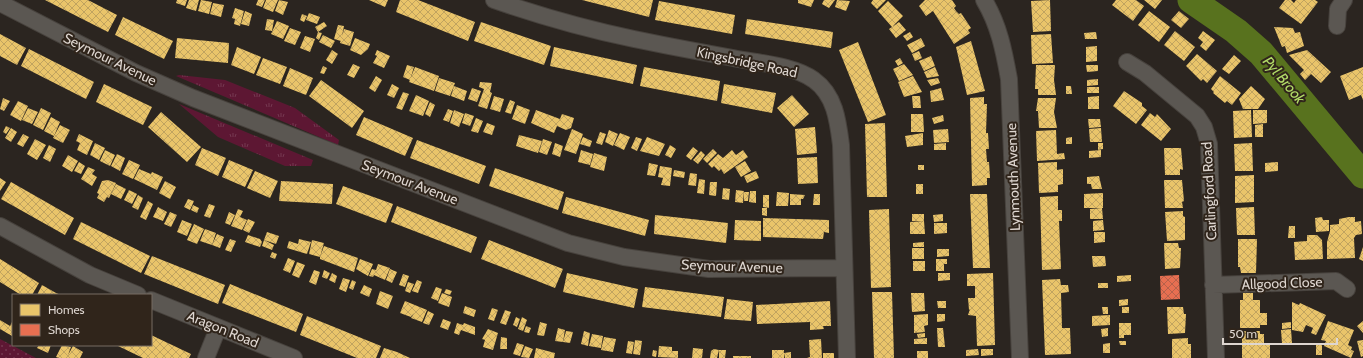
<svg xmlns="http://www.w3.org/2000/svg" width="1363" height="358" viewBox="0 0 1363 358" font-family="Cabin,sans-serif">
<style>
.grass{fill:url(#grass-tufts)}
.park{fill:url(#park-dots)}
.homes{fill:url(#homes-cross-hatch)}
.shops{fill:url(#shops-cross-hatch)}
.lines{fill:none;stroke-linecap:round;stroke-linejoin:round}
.river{stroke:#58721e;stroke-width:27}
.minor-casing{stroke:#47423d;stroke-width:18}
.minor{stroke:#5b5752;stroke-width:16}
.labels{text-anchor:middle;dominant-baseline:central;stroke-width:4;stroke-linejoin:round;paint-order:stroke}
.street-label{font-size:14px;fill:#ded6d0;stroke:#30251b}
.water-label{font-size:15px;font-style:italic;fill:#b2db68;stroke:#30251b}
</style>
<defs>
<pattern id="grass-tufts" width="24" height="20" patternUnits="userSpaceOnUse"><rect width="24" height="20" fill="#5d1733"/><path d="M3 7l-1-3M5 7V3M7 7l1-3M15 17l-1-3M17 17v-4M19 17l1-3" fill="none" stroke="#743850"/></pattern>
<pattern id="park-dots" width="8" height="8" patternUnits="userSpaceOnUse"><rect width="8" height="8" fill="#5d1733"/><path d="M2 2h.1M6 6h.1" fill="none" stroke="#743850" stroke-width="1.8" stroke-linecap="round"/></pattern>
<pattern id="homes-cross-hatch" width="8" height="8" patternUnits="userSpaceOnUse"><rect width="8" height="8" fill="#e9c46a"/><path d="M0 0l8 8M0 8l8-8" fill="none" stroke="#c0a35f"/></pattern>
<pattern id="shops-cross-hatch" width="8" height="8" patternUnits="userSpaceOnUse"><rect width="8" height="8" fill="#e76f51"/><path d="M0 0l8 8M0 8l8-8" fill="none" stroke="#b6614b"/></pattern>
</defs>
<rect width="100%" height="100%" fill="#2b2520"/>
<!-- grass -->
<path class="grass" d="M179,75L225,80L295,108L339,140L338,145L176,76Z
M179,104L313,160L311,166H285L218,137Z"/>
<!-- park -->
<path class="park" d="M0,339L36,358H0Z"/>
<!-- homes -->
<path class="homes" d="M45,0H88L117,15L108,32Z
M177,0H187L185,6L176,3Z
M189,0H199L196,11L186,8Z
M201,0L212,2L209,14L198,11Z
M258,0H265L262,7L256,5Z
M266,0H278L273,12L263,8Z
M279,0L288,2L283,15L275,11Z
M369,0H388L385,7Z
M400,0H418L475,22L468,41L396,12Z
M582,0H653L649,17Z
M798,0H814L811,7L798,3Z
M824,0H835L829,8L822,4Z
M837,0L850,1L846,11L835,7Z
M873,0H886L877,9L871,3Z
M925,0H952L956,6L954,8L956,11L959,14L961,13L971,28L968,30L970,33L954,44L933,11L926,16L919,6Z
M1050,0L1051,31L1033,32L1031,1Z
M1116,0H1136L1144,6L1133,21L1112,5Z
M1144,0H1162L1155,9Z
M1285,0H1291L1294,3L1296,0H1315L1318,2L1301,24L1279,8Z
M659,1L735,15L732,34L655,20Z
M888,1L903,16L892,27L878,11Z
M213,3L224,5L221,17L210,14Z
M235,8L244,11L240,26L234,24L235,19L232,18Z
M245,11L252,14L249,26L241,24Z
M1149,11L1170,27L1159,42L1138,25Z
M1179,11L1189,19L1181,28L1171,20Z
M309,13L320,17L317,24L306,20Z
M302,14L307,16L304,22L300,20Z
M123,17L173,41L164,59L115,35Z
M267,19L274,20L272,31L265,30Z
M747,19L833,32L831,48L745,34Z
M277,21L289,26L283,39L271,34Z
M324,22L327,26L318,32L315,27Z
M481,22L551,46L544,65L474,41Z
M899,22L906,30L896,38L889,29Z
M338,25L344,26L341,41L334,39Z
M1274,27L1293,28L1295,33L1300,32L1304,46L1287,53L1285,46L1282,47Z
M290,28L301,32L295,45L284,41Z
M344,29L354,32L350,46L340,43Z
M1175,31L1195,47L1184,61L1164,45Z
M1203,31L1215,40L1206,51L1200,46L1203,42L1198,38Z
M318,32L322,33L319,40L316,38Z
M910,32L913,37L907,41L903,36Z
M1096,32L1097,39H1085L1084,33Z
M0,34L26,48L17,65L0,56Z
M1051,34L1053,63L1032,64L1031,35Z
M323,35L335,41L331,48L319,42Z
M305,36L315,39L310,52L300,48Z
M177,38L229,43L228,63L175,58Z
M355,38L370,44L368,49L361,55L350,50Z
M921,38L925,46L912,53L907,45Z
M971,41L985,91L967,95L956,47Z
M858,42L886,115L868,122L839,50Z
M1097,46V61L1086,62V47Z
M237,47L261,57L254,74L231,65Z
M554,47L637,65L633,84L550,66Z
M29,49L94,82L86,99L21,66Z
M332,50L338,54L332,64L326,60Z
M377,50L390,56L384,68L373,63L377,56L375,55Z
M1307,50L1331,72L1321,83L1311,74L1305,80L1300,74L1304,70L1289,55Z
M919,51L922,58L915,61L912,54Z
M1197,54L1217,71L1207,83L1203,79L1201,81L1186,66Z
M1234,55L1241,61L1229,74L1222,69Z
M931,56L935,66L924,71L919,61Z
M263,58L287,67L280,84L256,75Z
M900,58L903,63L898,66L895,61Z
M353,64L360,67L354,78L347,75Z
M904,64L913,75L899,81L893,69Z
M407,65L414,67L410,80L403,77Z
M1036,65H1055L1054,80L1056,95H1038V89H1035Z
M1086,65H1098V71L1087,72Z
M323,66L327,68L324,74L320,73Z
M415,67L439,76L434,91L409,82Z
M644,67L720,81L717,101L640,86Z
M935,67L939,76L927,78L924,72Z
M1363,67V100L1361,95L1349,100L1340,76Z
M290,68L313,78L306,95L283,86Z
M376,76L382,80L375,92L369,88Z
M913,76L922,92L904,97L898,82Z
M1220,76L1241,93L1232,105L1227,101L1225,103L1213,93L1214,92L1211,89Z
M439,78L455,83L450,96L435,91Z
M938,78L940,83L931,86L927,80Z
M1098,79V85L1087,86V80Z
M321,80L364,111L352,128L309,96Z
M480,82L492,83L490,92L492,93L487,109L478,106L484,89L479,87Z
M104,84L152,107L143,125L96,102Z
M392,84L399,88L394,98L387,95Z
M724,84L776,93L772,113L721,103Z
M454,86L467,91L464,101L451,96Z
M1066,86H1071L1072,94H1066Z
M1251,86L1265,99L1258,109H1243L1239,99Z
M1087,87H1099V93H1087Z
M472,88L481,91L477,102L468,99Z
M941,88L944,100L931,102L930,91Z
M1124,91L1142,103V106L1147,110L1136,124L1113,106Z
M403,92L409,94L402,110L396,108Z
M416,95L429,101L423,116L409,111Z
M792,95L809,114L794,127L777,108Z
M494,96L504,99L500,112L490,109Z
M912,96H920L921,108H913Z
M1099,96V109H1088V97Z
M984,97V104H987L986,133H988L989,149H986L987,162H989L990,178H987V185L972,186L970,98Z
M3,98L10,101L4,111L0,109Z
M1038,98H1056L1054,112L1057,128H1039L1038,111H1036Z
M510,100L515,102L511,114L505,112Z
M18,101L28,106L21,121L10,115Z
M430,102L435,105L430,117L425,114Z
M517,105L530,110L525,124L512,119Z
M28,108L38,112L32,124L22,120Z
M41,108L51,113L43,130L33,125Z
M448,109L453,111L449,122L443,120Z
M454,110L464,114L459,127L450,123Z
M536,110L560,119L562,114L574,118L571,128L566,130L557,126L554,133L531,123Z
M1251,110L1252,137L1234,138L1233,111Z
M1253,110H1267V123L1253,124Z
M161,112L201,147L187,162L148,127Z
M465,113L474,116L470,126L462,123Z
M1150,113L1155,117L1157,114L1171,129L1161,141L1141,125Z
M911,114H923L924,132H911Z
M943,115L944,121L934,124L932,118Z
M51,117L60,122L54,136L44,131Z
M364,117L413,138L405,156L356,135Z
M476,118L483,121L478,133L471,131Z
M1088,119H1100L1101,127L1089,128Z
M487,123L495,126L492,135L483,132Z
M885,123L887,197H867L865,124Z
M1263,124V137H1255V125Z
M60,125L70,130L63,143L53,138Z
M6,126L10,128L6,134L3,132Z
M815,127L817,153L797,155L795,129Z
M11,128L17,132L11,142L5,138Z
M1101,128L1102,142H1090L1089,129Z
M572,129L583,134L576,154L564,150Z
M948,129L949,142L934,143L933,130Z
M609,130L618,134L613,146L605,142Z
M1056,130L1057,154L1064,153L1065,159L1037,161L1036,131Z
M600,132L606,134L602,145L596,143Z
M620,133L630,137L624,150L614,145Z
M923,133V145L907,147L905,136Z
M23,134L29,137L23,147L17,144Z
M79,134L93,141L87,155L77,150L80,143L76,141Z
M519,135L542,141L538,153L516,146Z
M583,137L592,141L590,147L580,144Z
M636,137L642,139L637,151L631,148Z
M647,137L665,144L659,156L640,151Z
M1072,137V144H1066V138Z
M35,139L46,145L37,160L27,154Z
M543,139L552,142L547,155L539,152Z
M417,140L486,166L479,184L410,158Z
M95,143L105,148L99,160L90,155Z
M555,143L563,146L560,157L552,154Z
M946,143V150H934V144Z
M1098,143H1103V149L1098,150Z
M1252,143L1253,171H1235L1234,144Z
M49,145L56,149L50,162L43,158Z
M670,145L676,149L671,158L665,155Z
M693,147L698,151L691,160L686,156Z
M202,148L226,158L218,176L195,165Z
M1164,148H1181L1183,170L1180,169V175H1165Z
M713,149L717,153L707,163L703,159Z
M105,150L115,155L110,166L100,161Z
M581,150L593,154L590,165L578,162Z
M732,150L736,155L743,150L748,157L724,174L721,169L719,171L714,166L712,168L708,164L718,154L723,158Z
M1101,150V157L1089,158V151Z
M701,151L705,155L698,164L693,160Z
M594,153L607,157L604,171L590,167Z
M117,154L125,158L120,171L111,166Z
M68,155L78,161L72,172L62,166Z
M817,157L818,183L798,184L797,158Z
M129,160L140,165L133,179L122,174Z
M229,160L253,170L245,187L222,177Z
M745,161L751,171L741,177L735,167Z
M79,162L85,166L81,174L74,171Z
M1057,162V170L1063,169V184L1058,185V192L1039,193L1038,163Z
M1278,162V171L1265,172V163Z
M649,163L658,165L655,176L647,175Z
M918,165H924V170H918Z
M660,166L672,168L670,186L661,185L663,178L658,177Z
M88,167L95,170L92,174L97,177L92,186L81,179Z
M495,168L564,192L558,210L489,186Z
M139,169L151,174L152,172L163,177L157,190L134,179Z
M674,170L685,172L684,178L673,176Z
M255,171L278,181L270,198L247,188Z
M756,171L759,178L747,183L744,176Z
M690,173L697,174L696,186L688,185Z
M1254,175V202L1235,203V176Z
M1099,176L1102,189H1092L1091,184H1087V177Z
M0,178L6,182L0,191Z
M699,179L705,180L704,194L697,193Z
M108,180L116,183L109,198L107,197L104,202L97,198L99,194L97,193L102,181Z
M1164,180H1182L1184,201L1182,202L1183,208H1165Z
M165,181L176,187L170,199L159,193Z
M281,181L333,184L332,204L279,201Z
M11,182L74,218L65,235L1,199Z
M710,182H717L716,196L709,195Z
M116,184L126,189L121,199L111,194Z
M916,184H923V194H916Z
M343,186L393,204L386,223L336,204Z
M723,188L730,189L729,200L722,199Z
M129,190L137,194L132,204L124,200Z
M736,190L744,191L743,203L735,202Z
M750,191H756V203L749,202Z
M744,192H749L748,201H744Z
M777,192L789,193L788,206H776Z
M1103,193V208H1084V194Z
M790,194L805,195L803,199H801V205H790Z
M814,194H820V205H813Z
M970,194H987L990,268H973Z
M138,195L143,198L138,210L132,207Z
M763,195H769V208L763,207Z
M1058,196V210H1062V221H1059L1061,269L1042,270L1040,197Z
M566,197L649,220L645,236L562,213Z
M188,199L194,201L190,210L184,207Z
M148,201L153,204L146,220L140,217Z
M209,204L215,206L210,218L204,216Z
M193,205L199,208L197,213L191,210Z
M397,206L477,237L471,253L391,222Z
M158,207L167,212L163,221L153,217Z
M1254,207L1255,235H1237L1236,208Z
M762,208H767V216L762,215Z
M1102,208L1103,219H1090V209Z
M238,209L243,211L240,217L247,220L242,230L231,226Z
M889,209L891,287L871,288L869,210Z
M1183,211V216L1185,217V240L1167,241L1165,212Z
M170,212L177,215L171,227L164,224Z
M229,212L235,215L230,225L225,223Z
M912,214H924V221H912Z
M943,214V221L934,222L933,215Z
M655,215L728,223L726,243L654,234Z
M1322,217L1323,220H1329V231L1316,232L1315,218Z
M1349,217H1355V222L1361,221L1362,234L1356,235L1354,238L1355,258L1327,259V242L1330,231V225L1339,224V219Z
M763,218L829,220V233L824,232L823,239L763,237Z
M248,219L255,222L249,233L243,230Z
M182,220L192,224L187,236L177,232Z
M735,220L761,221V241L734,240Z
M1103,220L1104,230L1093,231V221Z
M924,221L925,234H910V222Z
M81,222L150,256L141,273L73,239Z
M934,223H947V233L934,234Z
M194,224L204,229L197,244L187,240Z
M1289,226H1295V238H1288Z
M205,229L216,233L212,245L200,241Z
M267,232L279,236L276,244L264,240Z
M1094,232H1105V242L1094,243Z
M217,234L224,237L220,248L212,245Z
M248,235L260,239L262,242L260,247L245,242Z
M1307,235H1317L1322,240L1323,259L1295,260L1294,242L1307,241Z
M230,239L236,241L231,252L225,250Z
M299,239L311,242L307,254L287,248L289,241L298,244Z
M1238,239H1257L1256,273H1241L1240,267H1238Z
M264,240L274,245L272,250L262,246Z
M312,240L324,243L320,257L324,246L358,258L354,272L320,259V257L309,254Z
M489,240L563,269L555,288L481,259Z
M924,242V247H913V243Z
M1164,243H1178L1179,248H1181L1180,268L1165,269Z
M1363,247V261L1359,259Z
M912,248H924V259H912Z
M937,249H949V256L937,257Z
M272,252L277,254L275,259L270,257Z
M152,256L225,285L218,304L144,274Z
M1092,256H1105L1106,266L1093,267Z
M288,258L295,261L290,273L283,270Z
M0,259L39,283L32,295H21L0,282Z
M360,259L373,264L368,276L356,269Z
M936,259H947V264H944V271H936Z
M913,261H925V271H913Z
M297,262L305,265L299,278L292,275Z
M378,264L390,268L385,280L374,275L373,277L369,276L372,269L376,270Z
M390,269L397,272L392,283L386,280Z
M314,270L320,272L316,285L309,282Z
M324,270L330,273L327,279L322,277Z
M332,273L337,276L335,283L329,280Z
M567,273L638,289L634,308L563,292Z
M938,273H950V280L938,281Z
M993,273L995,345L977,346L976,316L968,315L970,309L969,310L968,298H975V286H967V274Z
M403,274L409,276L405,287L399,285Z
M1131,275V281L1117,282V276Z
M343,278L350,280L346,292L339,289Z
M1060,279L1061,285H1068L1069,292L1061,293L1062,328H1070L1071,354L1045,355L1042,280Z
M352,280L356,282L353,290L349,288Z
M417,280L422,282L418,293L412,291Z
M408,282L414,284L410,293L405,291Z
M1098,283H1108V288H1098Z
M230,284L303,314L296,332L222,303Z
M42,285L56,293L61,295H37Z
M364,285L372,289L369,297L360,293Z
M436,287L442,289L438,301L431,298Z
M645,287L724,297L721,317L642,307Z
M446,289L452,291L450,295L444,293Z
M380,291L393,296L388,309L376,304Z
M872,292H892L894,358H874Z
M442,293L452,297L449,307L438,303Z
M911,293H924L925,311L912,312Z
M1243,293H1253V300H1260V313H1267V325H1260V328H1240V300H1243Z
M727,299L753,302L751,321L724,319Z
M1128,299V305L1119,306V300Z
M405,301L427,310L422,322L411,318L414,313L411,317L400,313Z
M830,301L831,326H823L824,329L810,330V322L757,324L756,305Z
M937,301H946V308H938Z
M1292,302L1299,305L1300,303L1326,315L1316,335L1311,333L1313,328L1306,325L1303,332L1292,330Z
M465,306L476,310L474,317L463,313Z
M1102,307H1108V314H1103Z
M1122,307H1129V313H1122Z
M1167,307H1183L1184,314H1186L1185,333L1168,334Z
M492,308L498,310L494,321L488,319Z
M505,310L511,312L506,325L500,323Z
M428,311L434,314L429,325L423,323Z
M928,314V325L924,326L925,332L914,333V315Z
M937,314H945V321L937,322Z
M1110,315V325L1092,326V316Z
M307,316L381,346L376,358H357L300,335Z
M516,317L520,319L517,327L513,325Z
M522,317L527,320L523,331L518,329Z
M443,319L451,322L448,330L440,327Z
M0,320L10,326L13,320L12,336L0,329Z
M1328,321L1354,330L1348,345L1352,347L1351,350L1354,351L1351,358L1324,346L1326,341L1321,340Z
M1363,321V333L1357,326Z
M540,322L547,324L544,336L537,335Z
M1291,322V328L1282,329V323Z
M457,323L463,325L464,323L475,327V335L461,330L459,335L454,333Z
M1119,323H1131V335H1124V338H1119Z
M526,326L531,328L529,333L524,332Z
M558,328L565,330L563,342L555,341Z
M937,328H943L945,347H938Z
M1108,328V336L1102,337L1101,329Z
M488,329L498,333L493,350L483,347L485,340L482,339Z
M1291,329L1292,343H1282L1281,330Z
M566,331L573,332L570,343L563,342Z
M584,331L590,333L588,346L581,344Z
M1242,331H1260V334H1264V344H1270V358H1242Z
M925,333V337L918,338L917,334Z
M592,334L603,336L601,348L589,346Z
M151,335L191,354L189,358H143L116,345H151Z
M501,337L507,338V349H500Z
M604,337L616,339L613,352L601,350Z
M927,338V344H914V339Z
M1188,338V344H1191V358H1172V339Z
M821,339L822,358H807L810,357L809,340Z
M635,340L642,341L640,355L633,354Z
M1363,340V356L1361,357L1357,341Z
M628,341L634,342L632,354L626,353Z
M1119,341H1126V345H1120Z
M517,343L524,345L520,356L513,354Z
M1110,343V353H1103V344Z
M1316,343H1322V355H1316Z
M39,345H51L48,353L37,348Z
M62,345L71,347L68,355L73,346L83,352L80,358H59L56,357Z
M525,346L533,349L529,358L521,357Z
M659,346L672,347V351H678V358L658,357Z
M384,348L397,352L410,358H380Z
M536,348L555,353L554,358H547L548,354L547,358H534Z
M693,348L703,349L702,358H692Z
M714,349L719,350L717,358H710L711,351Z
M978,349L979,355L966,356V350Z
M981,349H993V355L981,356Z
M653,350L657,351L656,357L652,356Z
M719,350H726L725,358H719Z
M772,350H784V358H772Z
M917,351H928V358H917Z
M791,352V358H785L784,353Z
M823,353H834V358H823Z
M733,356H751V358H733Z"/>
<!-- shops -->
<path class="shops" d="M1179,275L1180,299L1161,300L1160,276Z"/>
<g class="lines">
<!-- river -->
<path class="river" d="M1191,0L1236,31L1261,53L1363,175"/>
<!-- minor casing -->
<g class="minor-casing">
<path id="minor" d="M494,0C540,16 586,29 634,39C667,46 700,52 733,58C757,63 794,65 814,80C835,95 838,121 841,145L847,358
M984,0C999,25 1004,51 1009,79L1020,358
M0,3L136,73L193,98L568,243L624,257L709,269L844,268
M1337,26L1338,9L1344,0
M1127,62L1145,73L1197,116L1204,127L1209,144L1216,358
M0,226L90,275L138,295
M1213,285L1336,281L1347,289
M151,300L294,358
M206,358L218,328"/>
</g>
<!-- minor -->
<use href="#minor" class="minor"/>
</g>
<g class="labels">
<!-- street labels -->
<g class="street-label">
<text transform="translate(110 59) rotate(26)">Seymour Avenue</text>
<text transform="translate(747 62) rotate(12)">Kingsbridge Road</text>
<text transform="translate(1013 177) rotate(-92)">Lynmouth Avenue</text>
<text transform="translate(410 182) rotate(21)">Seymour Avenue</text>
<text transform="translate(1209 191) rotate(-93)">Carlingford Road</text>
<text transform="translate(732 266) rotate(2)">Seymour Avenue</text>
<text transform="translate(1282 283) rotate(-2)">Allgood Close</text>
<text transform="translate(223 329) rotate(22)">Aragon Road</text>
</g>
<!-- water labels -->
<g class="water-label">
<text transform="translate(1284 80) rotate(50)">Pyl Brook</text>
</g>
</g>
<!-- legend -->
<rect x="12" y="294" width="140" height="52" fill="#30251b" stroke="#766c63"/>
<rect x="20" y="304" width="20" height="12" fill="#e9c46a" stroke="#766c63"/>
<text x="48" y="314" font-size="12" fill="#ded6d0">Homes</text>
<rect x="20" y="324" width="20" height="12" fill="#e76f51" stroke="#766c63"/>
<text x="48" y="334" font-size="12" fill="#ded6d0">Shops</text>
<!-- scale -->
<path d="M1223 338v6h114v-6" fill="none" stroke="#ded6d0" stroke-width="2"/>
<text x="1229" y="338" font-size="12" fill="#ded6d0" stroke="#30251b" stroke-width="3" paint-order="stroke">50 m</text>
</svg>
